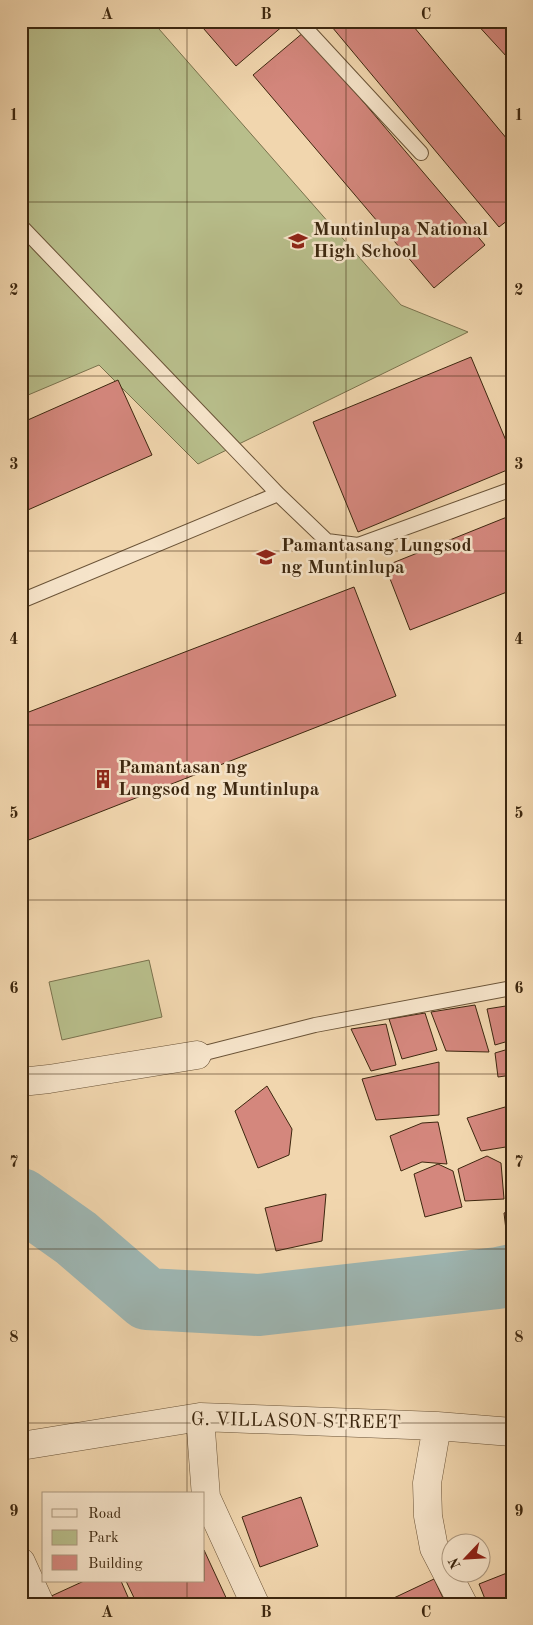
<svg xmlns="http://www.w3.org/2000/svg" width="533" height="1625" viewBox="0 0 533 1625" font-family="'Old Standard TT',serif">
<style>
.green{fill:#b8be8b;stroke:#7a724d}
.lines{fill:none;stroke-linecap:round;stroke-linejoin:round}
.river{stroke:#9eb7b4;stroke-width:62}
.building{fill:#d4877d;stroke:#3d270f}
.lane-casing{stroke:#6a5337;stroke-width:16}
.street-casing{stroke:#6a5337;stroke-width:29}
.lane{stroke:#f6e4ca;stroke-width:14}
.street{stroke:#f6e4ca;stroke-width:28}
.grid{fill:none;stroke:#3d270f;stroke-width:1;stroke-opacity:0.55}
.labels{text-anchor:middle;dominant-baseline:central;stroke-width:5;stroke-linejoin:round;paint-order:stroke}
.poi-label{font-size:19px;font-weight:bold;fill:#3d270f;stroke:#f6e4ca;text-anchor:start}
.street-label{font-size:19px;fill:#3d270f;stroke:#f6e4ca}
.neatline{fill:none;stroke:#3d270f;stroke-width:2}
.grid-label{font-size:16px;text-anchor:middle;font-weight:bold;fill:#3d270f}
</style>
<rect width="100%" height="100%" fill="#f1d6ae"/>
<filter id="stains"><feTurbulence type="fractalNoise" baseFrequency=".004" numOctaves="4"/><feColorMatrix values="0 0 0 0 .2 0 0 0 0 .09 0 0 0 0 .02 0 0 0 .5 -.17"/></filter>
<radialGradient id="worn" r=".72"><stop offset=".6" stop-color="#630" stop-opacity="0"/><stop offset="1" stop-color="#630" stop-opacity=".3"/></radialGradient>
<!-- green -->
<path class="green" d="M21,21H152L401,305L468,332L198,464L99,365L21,398Z
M149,960L162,1017L62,1040L49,982Z"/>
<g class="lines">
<!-- river -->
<path class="river" d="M21,1199L76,1238L147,1299L259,1305L498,1278L512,1275"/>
</g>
<!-- building -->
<path class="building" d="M197,21H281L284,25L236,66Z
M327,21H409L512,145V217L499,227Z
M474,21H512V53L507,57Z
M304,32L485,245L434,288L253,75Z
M471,357L512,455V468L358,532L313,422Z
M118,380L152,455L21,513V423Z
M512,515V590L410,630L385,566Z
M354,587L396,696L21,843V715Z
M475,1005L489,1052L446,1051L431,1012Z
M512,1005V1040L495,1045L487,1009Z
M425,1013L437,1050L402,1059L389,1019Z
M386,1024L396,1065L371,1071L351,1029Z
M512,1048V1075L498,1077L495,1053Z
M439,1062V1115L376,1120L362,1079Z
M267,1086L292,1129L289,1155L258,1168L235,1111Z
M512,1105V1146L481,1151L467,1118Z
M438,1122L447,1164L422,1162L401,1171L390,1136L422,1123Z
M487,1156L501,1163L504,1199L465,1201L458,1169Z
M438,1164L453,1171L462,1207L425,1217L414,1174Z
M326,1194L322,1241L276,1251L265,1208Z
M512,1210V1230H506L504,1213Z
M301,1497L318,1546L260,1567L242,1517Z
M204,1550L229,1604H137L126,1581H204Z
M512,1571V1604H487L479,1584Z
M434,1579L444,1600L441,1604H381Z
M84,1581H121L131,1604H50L47,1598Z"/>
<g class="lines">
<!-- lane casing -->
<g class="lane-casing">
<path id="lane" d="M299,21L421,153
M21,226L278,494L21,601
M278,494L327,541L358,545L512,489
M197,1055L315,1025L512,988"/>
</g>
<!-- street casing -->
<g class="street-casing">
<path id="street" d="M21,1082L49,1079L197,1055
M200,1417L206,1497L255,1604
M437,1426L427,1483L428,1516L434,1548L463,1604
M21,1446L200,1417L437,1426L512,1432
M21,1562L40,1604"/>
</g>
<!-- lane -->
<use href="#lane" class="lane"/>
<!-- street -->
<use href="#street" class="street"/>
</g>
<!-- grid -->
<path class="grid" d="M187,21V1494M346,21V1604M21,202H512M21,376H512M21,551H512M21,725H512M21,900H512M21,1074H512M21,1249H512M21,1423H512M187,1581V1604"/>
<!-- icons -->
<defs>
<g id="school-bare" transform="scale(1.5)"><path d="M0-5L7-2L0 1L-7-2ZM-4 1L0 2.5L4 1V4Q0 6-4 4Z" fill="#8f2418" stroke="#f6e4ca" stroke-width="2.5" paint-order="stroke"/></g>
<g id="building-bare" transform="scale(1.5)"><path d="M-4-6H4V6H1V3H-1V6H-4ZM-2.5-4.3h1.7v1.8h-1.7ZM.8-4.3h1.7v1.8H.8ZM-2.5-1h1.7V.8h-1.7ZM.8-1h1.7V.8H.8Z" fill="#8f2418" stroke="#f6e4ca" stroke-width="2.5" paint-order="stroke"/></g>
</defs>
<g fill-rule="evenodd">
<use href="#school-bare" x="298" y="241"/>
<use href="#school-bare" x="266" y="557"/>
<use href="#building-bare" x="103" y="779"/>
</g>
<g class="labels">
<!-- poi labels -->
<g class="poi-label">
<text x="313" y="230">Muntinlupa National<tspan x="313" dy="22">High School</tspan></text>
<text x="281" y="546">Pamantasang Lungsod<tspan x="281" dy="22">ng Muntinlupa</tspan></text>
<text x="118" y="768">Pamantasan ng<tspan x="118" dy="22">Lungsod ng Muntinlupa</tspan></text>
</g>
<!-- street labels -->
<g class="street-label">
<text transform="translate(296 1422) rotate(1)">G. VILLASON STREET</text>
</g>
</g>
<!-- margin -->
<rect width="533" height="1625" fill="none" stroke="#f1d6ae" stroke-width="55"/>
<!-- legend -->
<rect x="42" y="1492" width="162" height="90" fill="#f6e4ca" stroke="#ac987f"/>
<rect x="52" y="1509" width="25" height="8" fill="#f6e4ca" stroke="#ac987f"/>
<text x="88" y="1518" font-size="15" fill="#3d270f">Road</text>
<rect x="52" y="1530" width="25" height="15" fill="#b8be8b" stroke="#ac987f"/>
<text x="88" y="1542" font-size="15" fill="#3d270f">Park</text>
<rect x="52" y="1555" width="25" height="15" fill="#d4877d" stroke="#ac987f"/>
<text x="88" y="1568" font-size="15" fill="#3d270f">Building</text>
<!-- north arrow -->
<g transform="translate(466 1558) rotate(245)"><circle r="24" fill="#f6e4ca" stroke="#ac987f"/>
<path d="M0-4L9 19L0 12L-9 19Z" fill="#8f2418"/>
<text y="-8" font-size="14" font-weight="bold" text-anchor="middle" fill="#3d270f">N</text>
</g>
<rect x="28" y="28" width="478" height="1570" class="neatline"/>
<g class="grid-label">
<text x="107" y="19">A</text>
<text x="266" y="19">B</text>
<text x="426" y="19">C</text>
<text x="14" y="120">1</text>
<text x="519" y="120">1</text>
<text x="14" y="295">2</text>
<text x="519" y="295">2</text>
<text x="14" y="469">3</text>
<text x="519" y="469">3</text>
<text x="14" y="644">4</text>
<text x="519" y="644">4</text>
<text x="14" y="818">5</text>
<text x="519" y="818">5</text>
<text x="14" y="993">6</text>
<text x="519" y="993">6</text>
<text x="14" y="1167">7</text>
<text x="519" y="1167">7</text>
<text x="14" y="1342">8</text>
<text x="519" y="1342">8</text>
<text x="14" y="1516">9</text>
<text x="519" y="1516">9</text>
<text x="107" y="1617">A</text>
<text x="266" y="1617">B</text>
<text x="426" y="1617">C</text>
</g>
<rect width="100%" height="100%" filter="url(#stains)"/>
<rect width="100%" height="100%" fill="url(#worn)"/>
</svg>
